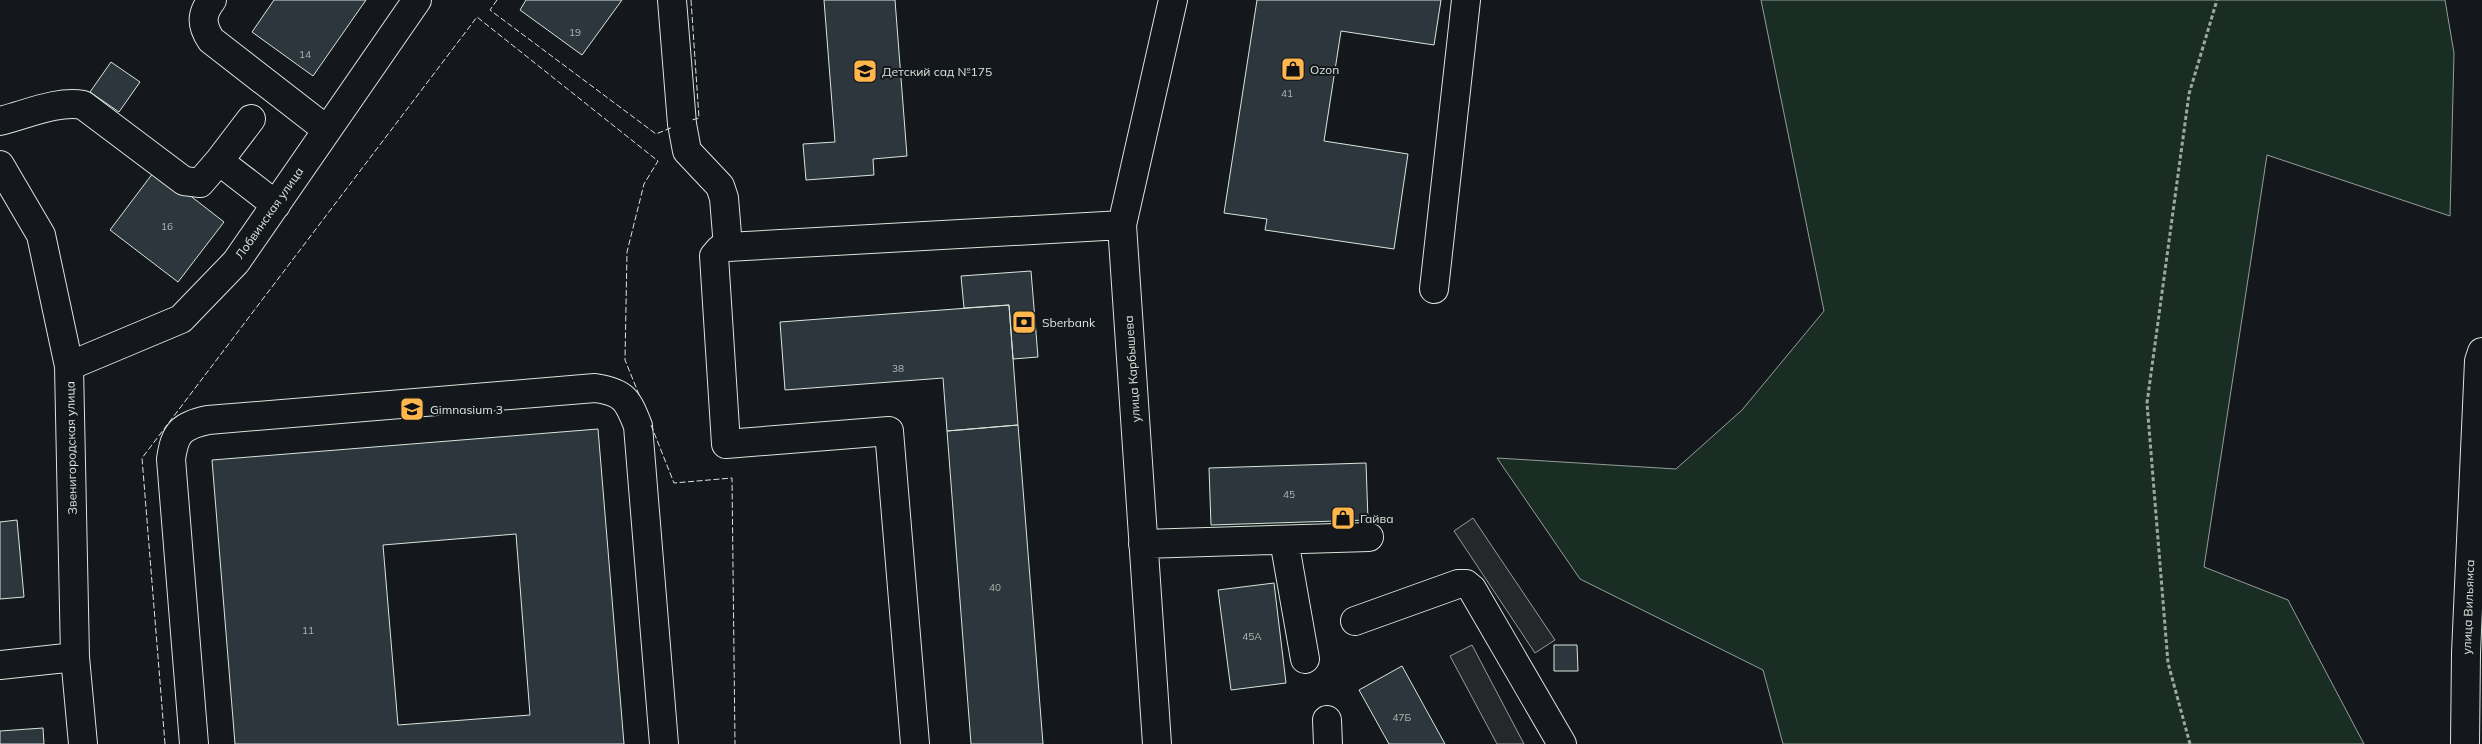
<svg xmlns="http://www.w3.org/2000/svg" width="2482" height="744" viewBox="0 0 2482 744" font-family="Mulish,sans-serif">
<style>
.green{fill:#1a2d24;stroke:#939e99}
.parking{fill:#24282b;stroke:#939e99}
.building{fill:#2c363c;stroke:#d8e6dc;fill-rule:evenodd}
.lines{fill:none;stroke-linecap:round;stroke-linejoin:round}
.minor-casing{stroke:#d8e6dc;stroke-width:30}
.path{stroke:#9da8a2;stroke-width:3;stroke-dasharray:4 2.5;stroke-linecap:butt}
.minor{stroke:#14181c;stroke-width:28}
.fence{stroke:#d8e6dc;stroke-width:1;stroke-dasharray:6 2.5;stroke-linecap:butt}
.labels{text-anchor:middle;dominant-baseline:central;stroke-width:4;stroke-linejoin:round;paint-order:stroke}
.number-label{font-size:10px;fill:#adbab4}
.poi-label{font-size:12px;fill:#d8e6dc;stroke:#14181c;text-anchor:start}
.street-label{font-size:12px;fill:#d8e6dc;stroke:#14181c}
</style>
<rect width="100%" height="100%" fill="#14181c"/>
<!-- green -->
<path class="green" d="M1761,0H2445L2454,53L2450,216L2267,155L2204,567L2288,600L2364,744H1783L1763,670L1580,579L1497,458L1676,469L1742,410L1824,311Z"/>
<!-- parking -->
<path class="parking" d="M1473,518L1555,640L1535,653L1454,531Z
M1472,645L1524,744H1497L1450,656Z"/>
<!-- building -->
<path class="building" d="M274,0H366L313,76L252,32Z
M526,0H622L582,55L520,10Z
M824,0H895L907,156L873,159L874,175L806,180L803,144L835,142Z
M1257,0H1441L1434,45L1341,31L1324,141L1408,154L1394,249L1265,230L1267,219L1224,213Z
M111,62L140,82L119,112L90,92Z
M156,169L224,222L178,282L110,230Z
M1031,271L1038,357L1013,359L1009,305L964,308L961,276Z
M1009,305L1018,425L947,431L943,378L785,390L780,322Z
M1018,425L1043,744H971L947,431Z
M598,429L624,744H235L212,460ZM516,534L530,715L398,725L383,545Z
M1366,463L1368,520L1211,525L1209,468Z
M17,520L24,597L0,599V522Z
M1274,583L1286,683L1231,690L1218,590Z
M1554,645H1577L1578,671H1554Z
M1402,666L1445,744H1389L1359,690Z
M43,728L44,744H0V731Z"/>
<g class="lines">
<!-- minor casing -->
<g class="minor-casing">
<path id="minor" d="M212,0C201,14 201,25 211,40L327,130
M672,0L682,124L687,151L720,186L724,198L728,247
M0,121C25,115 58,100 83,105L184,181L200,183L219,161L276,205
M219,161L251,119
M0,165L41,235L69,366L75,657L83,744
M1434,289L1466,0
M69,366L181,319L236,262L417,0
M1284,540L1305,659
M1143,544L1369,537
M1355,621L1458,584H1466L1472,589L1562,744
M0,665L75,657
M1327,720L1328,744
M194,744L171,459C175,432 181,426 208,420L595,388C624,392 628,400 638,426L664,744
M915,744L889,431L726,444L714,256L720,249L728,247L1122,225
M1157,744L1122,225L1173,0
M2465,744L2466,653L2479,361L2482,352"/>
</g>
<!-- path -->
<path class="path" d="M2190,744L2168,663L2147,403L2189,94L2217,0"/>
<!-- minor -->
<use href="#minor" class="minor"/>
<!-- fence -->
<path class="fence" d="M497,0L490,10L656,134L673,127
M691,0L699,118L692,120
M651,425L674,483L732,478L735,744
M165,744L142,458L477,17L658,161L644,184L627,252L625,360L640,397"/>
</g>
<!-- icons -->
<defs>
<g id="shop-square" transform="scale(1.25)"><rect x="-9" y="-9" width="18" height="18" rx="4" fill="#ffb74d" stroke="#14181c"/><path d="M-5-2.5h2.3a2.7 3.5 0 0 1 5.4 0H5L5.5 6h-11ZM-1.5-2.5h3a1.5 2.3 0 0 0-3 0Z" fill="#111"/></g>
<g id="school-square" transform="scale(1.25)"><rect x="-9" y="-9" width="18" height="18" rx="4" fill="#ffb74d" stroke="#14181c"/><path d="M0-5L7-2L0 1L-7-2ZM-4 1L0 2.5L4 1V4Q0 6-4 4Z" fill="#111"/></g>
<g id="bank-square" transform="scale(1.25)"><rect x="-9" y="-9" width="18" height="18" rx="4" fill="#ffb74d" stroke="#14181c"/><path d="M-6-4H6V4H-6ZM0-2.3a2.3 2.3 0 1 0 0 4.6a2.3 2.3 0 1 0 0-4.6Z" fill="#111"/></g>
</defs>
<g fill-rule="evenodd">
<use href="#shop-square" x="1293" y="69"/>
<use href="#school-square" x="865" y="71"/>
<use href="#bank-square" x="1024" y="322"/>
<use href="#school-square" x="412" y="409"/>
<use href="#shop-square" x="1343" y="518"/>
</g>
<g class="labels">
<!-- number labels -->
<g class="number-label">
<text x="575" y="32">19</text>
<text x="305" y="54">14</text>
<text x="1287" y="93">41</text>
<text x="167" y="226">16</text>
<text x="898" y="368">38</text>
<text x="1289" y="494">45</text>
<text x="995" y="587">40</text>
<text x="308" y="630">11</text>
<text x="1252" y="636">45А</text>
<text x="1402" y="717">47Б</text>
</g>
<!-- poi labels -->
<g class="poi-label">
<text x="1310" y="69">Ozon</text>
<text x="882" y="71">Детский сад №175</text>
<text x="1042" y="322">Sberbank</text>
<text x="430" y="409">Gimnasium 3</text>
<text x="1360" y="518">Гайва</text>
</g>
<!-- street labels -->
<g class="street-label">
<text transform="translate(269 213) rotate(-55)">Лобвинская улица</text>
<text transform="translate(1132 369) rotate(-94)">улица Карбышева</text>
<text transform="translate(71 448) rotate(-91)">Звенигородская улица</text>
<text transform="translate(2468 607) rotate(-88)">улица Вильямса</text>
</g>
</g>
</svg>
